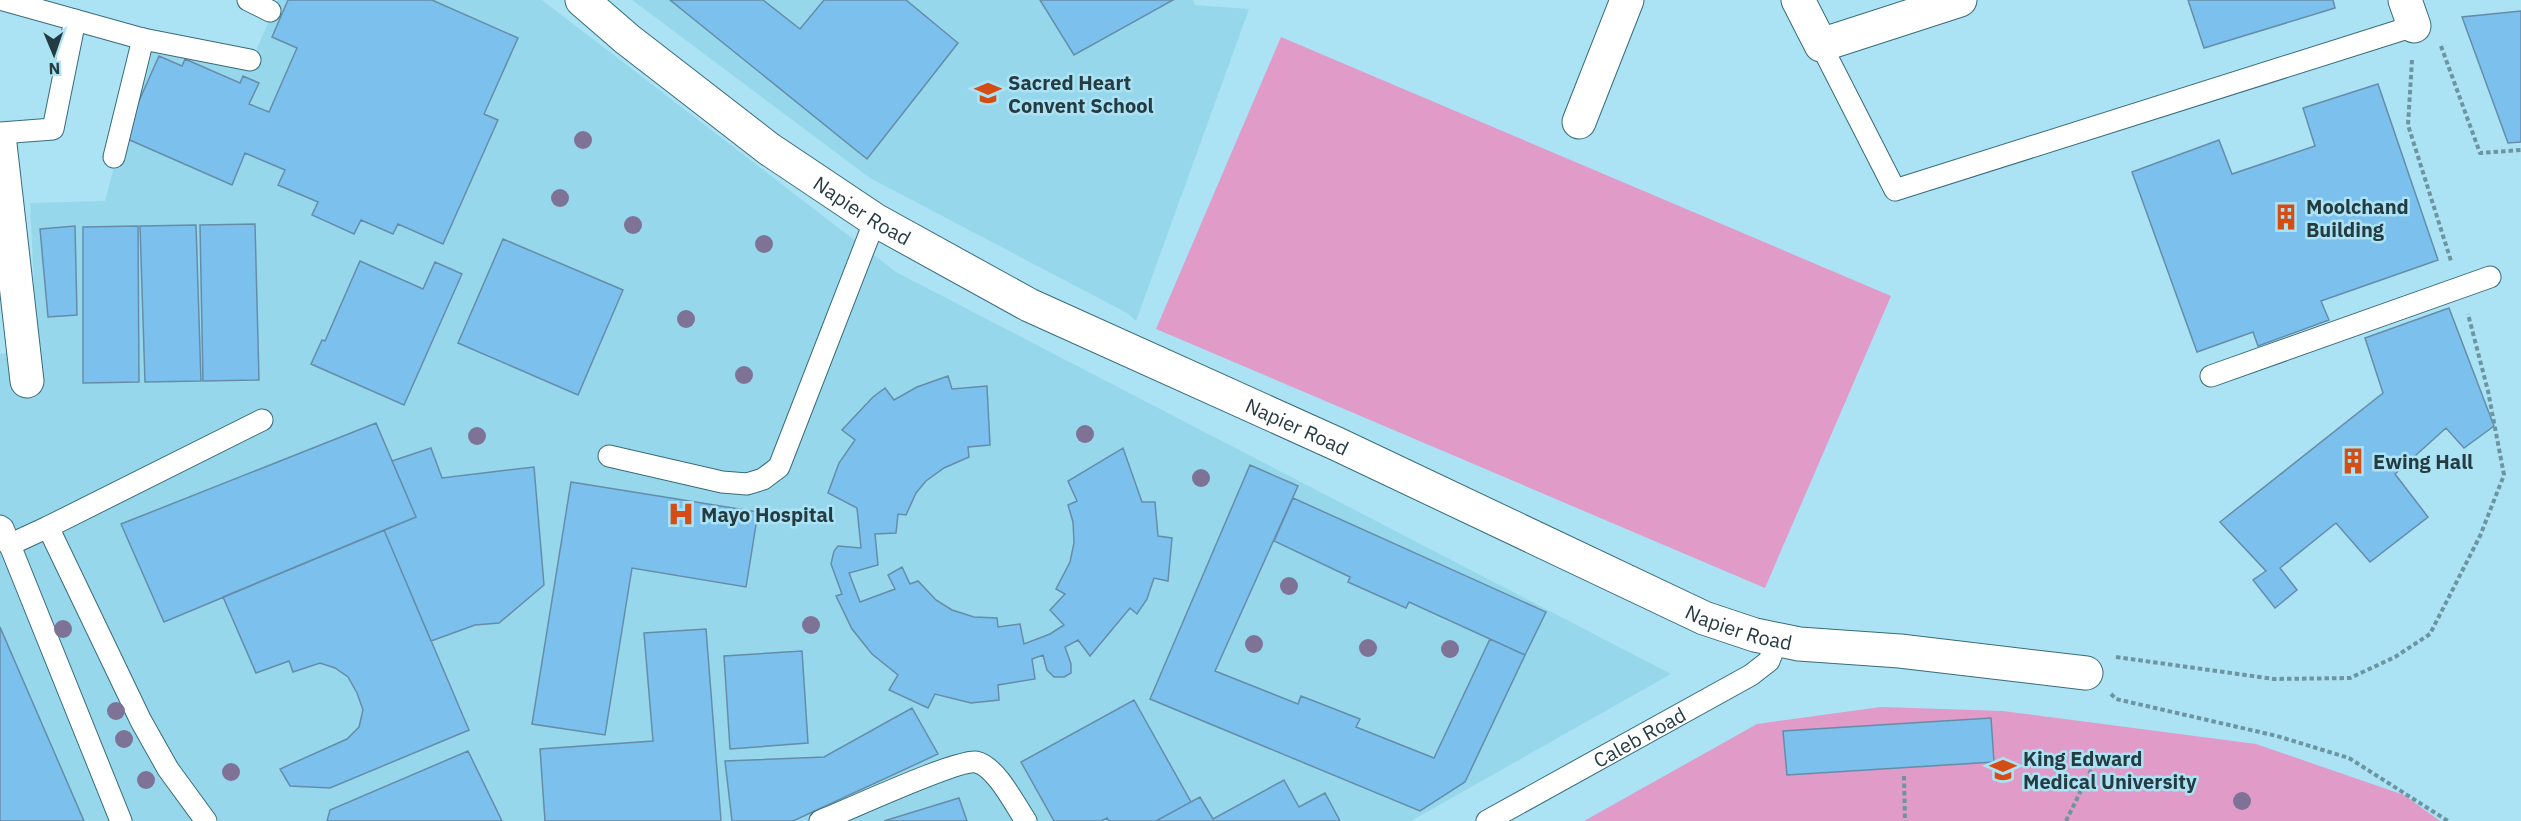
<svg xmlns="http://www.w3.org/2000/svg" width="2521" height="821" viewBox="0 0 2521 821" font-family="'IBM Plex Sans',sans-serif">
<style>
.built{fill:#97d7eb}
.green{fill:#e09bc9}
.building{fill:#7cc0ee;stroke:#658da9;stroke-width:1.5}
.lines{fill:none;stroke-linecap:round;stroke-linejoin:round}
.lane-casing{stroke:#376c7b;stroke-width:23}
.street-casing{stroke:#376c7b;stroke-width:35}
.secondary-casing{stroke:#376c7b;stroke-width:35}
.path{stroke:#6d95a1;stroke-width:4;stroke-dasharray:4.5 3;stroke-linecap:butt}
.lane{stroke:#fff;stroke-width:21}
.street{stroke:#fff;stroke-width:33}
.secondary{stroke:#fff;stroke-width:33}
.tree{fill:#7e7396}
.labels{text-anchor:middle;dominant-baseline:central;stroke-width:5;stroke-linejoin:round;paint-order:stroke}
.poi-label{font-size:20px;font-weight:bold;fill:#253b42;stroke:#abe3f4;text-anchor:start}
.street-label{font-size:20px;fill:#253b42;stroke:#abe3f4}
</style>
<rect width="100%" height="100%" fill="#abe3f4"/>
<!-- built -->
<path class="built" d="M278,0H542L896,272L1671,674L1411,821H0V354L37,349L30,203L105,201L146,46L249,67Z
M632,0H1193L1195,5L1249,9L1136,321L1127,313L870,178Z"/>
<!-- green -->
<path class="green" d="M1281,37L1891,296L1765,588L1156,329Z
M1881,707L2003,711L2256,744L2404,795L2440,821H1584L1757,724Z"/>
<!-- building -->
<path class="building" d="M288,0H432L518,38L484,114L498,120L443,244L398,224L393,234L361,220L354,234L312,215L318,202L278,185L285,170L245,153L232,185L123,137L159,56L182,66L185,59L240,83L243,76L259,83L249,104L269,112L297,48L272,37Z
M670,0H763L800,29L824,0H906L958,43L867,159Z
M1040,0H1173L1074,55Z
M2188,0H2333L2335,8L2204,48Z
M2521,11V142L2508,143L2462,17Z
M2378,84L2438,260L2321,301L2329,320L2258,346L2253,332L2197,352L2132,172L2219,140L2232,174L2315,146L2303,108Z
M255,224L259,380L203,381L200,225Z
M196,225L201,381L145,382L140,226Z
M75,226L77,315L48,317L40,229Z
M138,226L139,382L83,383V227Z
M503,239L623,290L578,395L458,343Z
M360,261L423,289L435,262L462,274L404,405L311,364L322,340L325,341Z
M2449,308L2494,426L2464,448L2446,428L2395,474L2428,517L2370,562L2336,523L2280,568L2297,590L2275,608L2253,580L2266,571L2220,522L2383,393L2365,338Z
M948,376L952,389L987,386L990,445L968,447L969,457L944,468L926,481L916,493L906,515L898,514L896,533L875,534L878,565L849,573L860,602L895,589L888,575L902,567L910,584L918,581L936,600L952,610L974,617L997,618L998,627L1020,624L1024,644L1050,634L1064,625L1050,610L1065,594L1056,589L1070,562L1074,543L1073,522L1068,505L1077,501L1068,481L1123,448L1142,502H1155L1158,536L1172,538L1168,581L1154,578L1147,599L1137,614L1130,608L1090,656L1078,640L1065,647L1071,664V673L1064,677H1054L1047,670L1043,655L1032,659L1035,679L998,685L999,700L971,703L935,694L928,708L889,690L898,675L872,654L852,629L836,596L842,594L831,564L834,551L838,546L861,548L857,508L828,493L839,463L855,440L842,430L873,397L885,388L894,400L917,387Z
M376,423L416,517L164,622L121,524Z
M431,448L442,478L534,467L544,585L499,623L475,625L431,641L384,530L416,517L392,461Z
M1250,465L1298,486L1215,671L1298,704L1301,696L1360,719L1356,727L1434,758L1490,639L1525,655L1465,782L1420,811L1150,699Z
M571,482L758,512L746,587L632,568L605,735L532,724Z
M1293,498L1546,612L1525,655L1409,602L1406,608L1348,582L1350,577L1274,541Z
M384,530L469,730L330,788L290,786L280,769L347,739L359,727L363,710L357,693L348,677L335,668L320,663L293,672L289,661L256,673L223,597Z
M0,627L84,821H0Z
M706,629L721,821H545L540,749L653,741L644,633Z
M802,651L808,743L730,749L724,656Z
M1134,700L1191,802L1156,821H1109L1107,818L1101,821H1054L1021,762Z
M912,708L938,754L793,821H732L725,761L824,757Z
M1991,718L1994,762L1787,775L1783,731Z
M468,751L502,821H327L330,810Z
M1284,780L1299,807L1325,793L1340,821H1156L1200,797L1213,819Z
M959,798L967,821H884Z"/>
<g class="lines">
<!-- lane casing -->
<g class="lane-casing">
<g id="lane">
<path d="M3,0L143,39L250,60"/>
<path d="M248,0L270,11"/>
<path d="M1821,45L1895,190L2414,26"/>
<path d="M0,133L53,129L75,20"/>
<path d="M114,157L143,39"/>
<path d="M2211,376L2490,277"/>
<path d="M609,456L722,482L747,484L763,479L779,467L875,220"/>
<path d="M0,526L3,528L121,821"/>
<path d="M48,527L262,420"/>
<path d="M9,545L48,527L141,721L168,769L206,821"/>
<path d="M820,821C846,811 957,759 976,762C996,766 1015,805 1026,821"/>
<path id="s1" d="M1487,821L1751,675L1769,661L1777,640"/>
</g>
</g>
<!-- street casing -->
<g class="street-casing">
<path id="street" d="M1798,0L1821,45L1960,0
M1579,122L1627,0
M0,144L27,381"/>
</g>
<!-- secondary casing -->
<g class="secondary-casing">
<g id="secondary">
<path id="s2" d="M582,0L627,39L769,149L875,220L1029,305L1337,444L1704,618L1755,635L1799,644L1900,651L2086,673"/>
<path d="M2405,0L2414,26"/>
</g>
</g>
<!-- path -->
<path class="path" d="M2441,46L2480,153L2521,150
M2412,60L2408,125L2451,261
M2116,657L2274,679L2350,678L2395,657L2430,634L2480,536L2504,475L2488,391L2468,314
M2111,694L2116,699L2277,736L2349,758L2448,821
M1904,776L1905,821
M2066,821L2096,760"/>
<!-- lane -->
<use href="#lane" class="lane"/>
<!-- street -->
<use href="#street" class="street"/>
<!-- secondary -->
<use href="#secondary" class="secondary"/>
</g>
<!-- trees -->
<g class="tree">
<circle cx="583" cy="140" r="9"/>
<circle cx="560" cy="198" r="9"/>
<circle cx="633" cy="225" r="9"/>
<circle cx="764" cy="244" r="9"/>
<circle cx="686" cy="319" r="9"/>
<circle cx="744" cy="375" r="9"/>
<circle cx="1085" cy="434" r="9"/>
<circle cx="477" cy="436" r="9"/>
<circle cx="1201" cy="478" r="9"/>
<circle cx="1289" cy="586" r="9"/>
<circle cx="811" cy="625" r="9"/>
<circle cx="63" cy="629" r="9"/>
<circle cx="1254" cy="644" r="9"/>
<circle cx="1368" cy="648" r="9"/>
<circle cx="1450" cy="649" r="9"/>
<circle cx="116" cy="711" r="9"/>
<circle cx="124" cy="739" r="9"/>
<circle cx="231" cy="772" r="9"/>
<circle cx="146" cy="780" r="9"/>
<circle cx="2242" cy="801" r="9"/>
</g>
<!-- icons -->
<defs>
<g id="school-bare" transform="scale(2.07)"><path d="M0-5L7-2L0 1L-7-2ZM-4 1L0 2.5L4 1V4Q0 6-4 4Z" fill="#d34d15" stroke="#abe3f4" stroke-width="2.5" paint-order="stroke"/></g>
<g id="building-bare" transform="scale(2.07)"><path d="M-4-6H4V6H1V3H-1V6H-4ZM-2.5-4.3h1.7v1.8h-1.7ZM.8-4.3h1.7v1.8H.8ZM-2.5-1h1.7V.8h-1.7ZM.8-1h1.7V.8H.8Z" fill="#d34d15" stroke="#abe3f4" stroke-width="2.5" paint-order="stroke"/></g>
<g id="hospital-bare" transform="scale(2.07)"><path d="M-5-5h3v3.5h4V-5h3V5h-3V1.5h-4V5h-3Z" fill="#d34d15" stroke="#abe3f4" stroke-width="2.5" paint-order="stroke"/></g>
<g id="university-bare" transform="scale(2.07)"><path d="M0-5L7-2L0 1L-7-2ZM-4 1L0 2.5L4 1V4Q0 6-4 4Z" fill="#d34d15" stroke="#abe3f4" stroke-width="2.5" paint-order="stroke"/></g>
</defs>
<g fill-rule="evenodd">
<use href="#school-bare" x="988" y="93"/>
<use href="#building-bare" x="2286" y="217"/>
<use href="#building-bare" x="2353" y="461"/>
<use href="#hospital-bare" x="681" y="514"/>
<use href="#university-bare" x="2003" y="770"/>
</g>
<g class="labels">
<!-- poi labels -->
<g class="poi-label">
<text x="1008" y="82">Sacred Heart<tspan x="1008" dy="23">Convent School</tspan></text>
<text x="2306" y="206">Moolchand<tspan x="2306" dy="23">Building</tspan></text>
<text x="2373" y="461">Ewing Hall</text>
<text x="701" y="514">Mayo Hospital</text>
<text x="2023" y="758">King Edward<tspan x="2023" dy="23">Medical University</tspan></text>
</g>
<!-- street labels -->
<g class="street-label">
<text stroke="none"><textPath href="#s2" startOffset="351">Napier Road</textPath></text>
<text stroke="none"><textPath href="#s2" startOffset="837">Napier Road</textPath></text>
<text stroke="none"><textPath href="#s2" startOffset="1323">Napier Road</textPath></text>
<text stroke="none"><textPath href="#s1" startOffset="174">Caleb Road</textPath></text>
</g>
</g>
<!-- north arrow -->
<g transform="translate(54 54) rotate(178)" stroke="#abe3f4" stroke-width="4.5" paint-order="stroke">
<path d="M0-4.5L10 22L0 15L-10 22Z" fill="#253b42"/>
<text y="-9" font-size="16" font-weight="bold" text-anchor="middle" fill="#253b42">N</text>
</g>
</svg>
